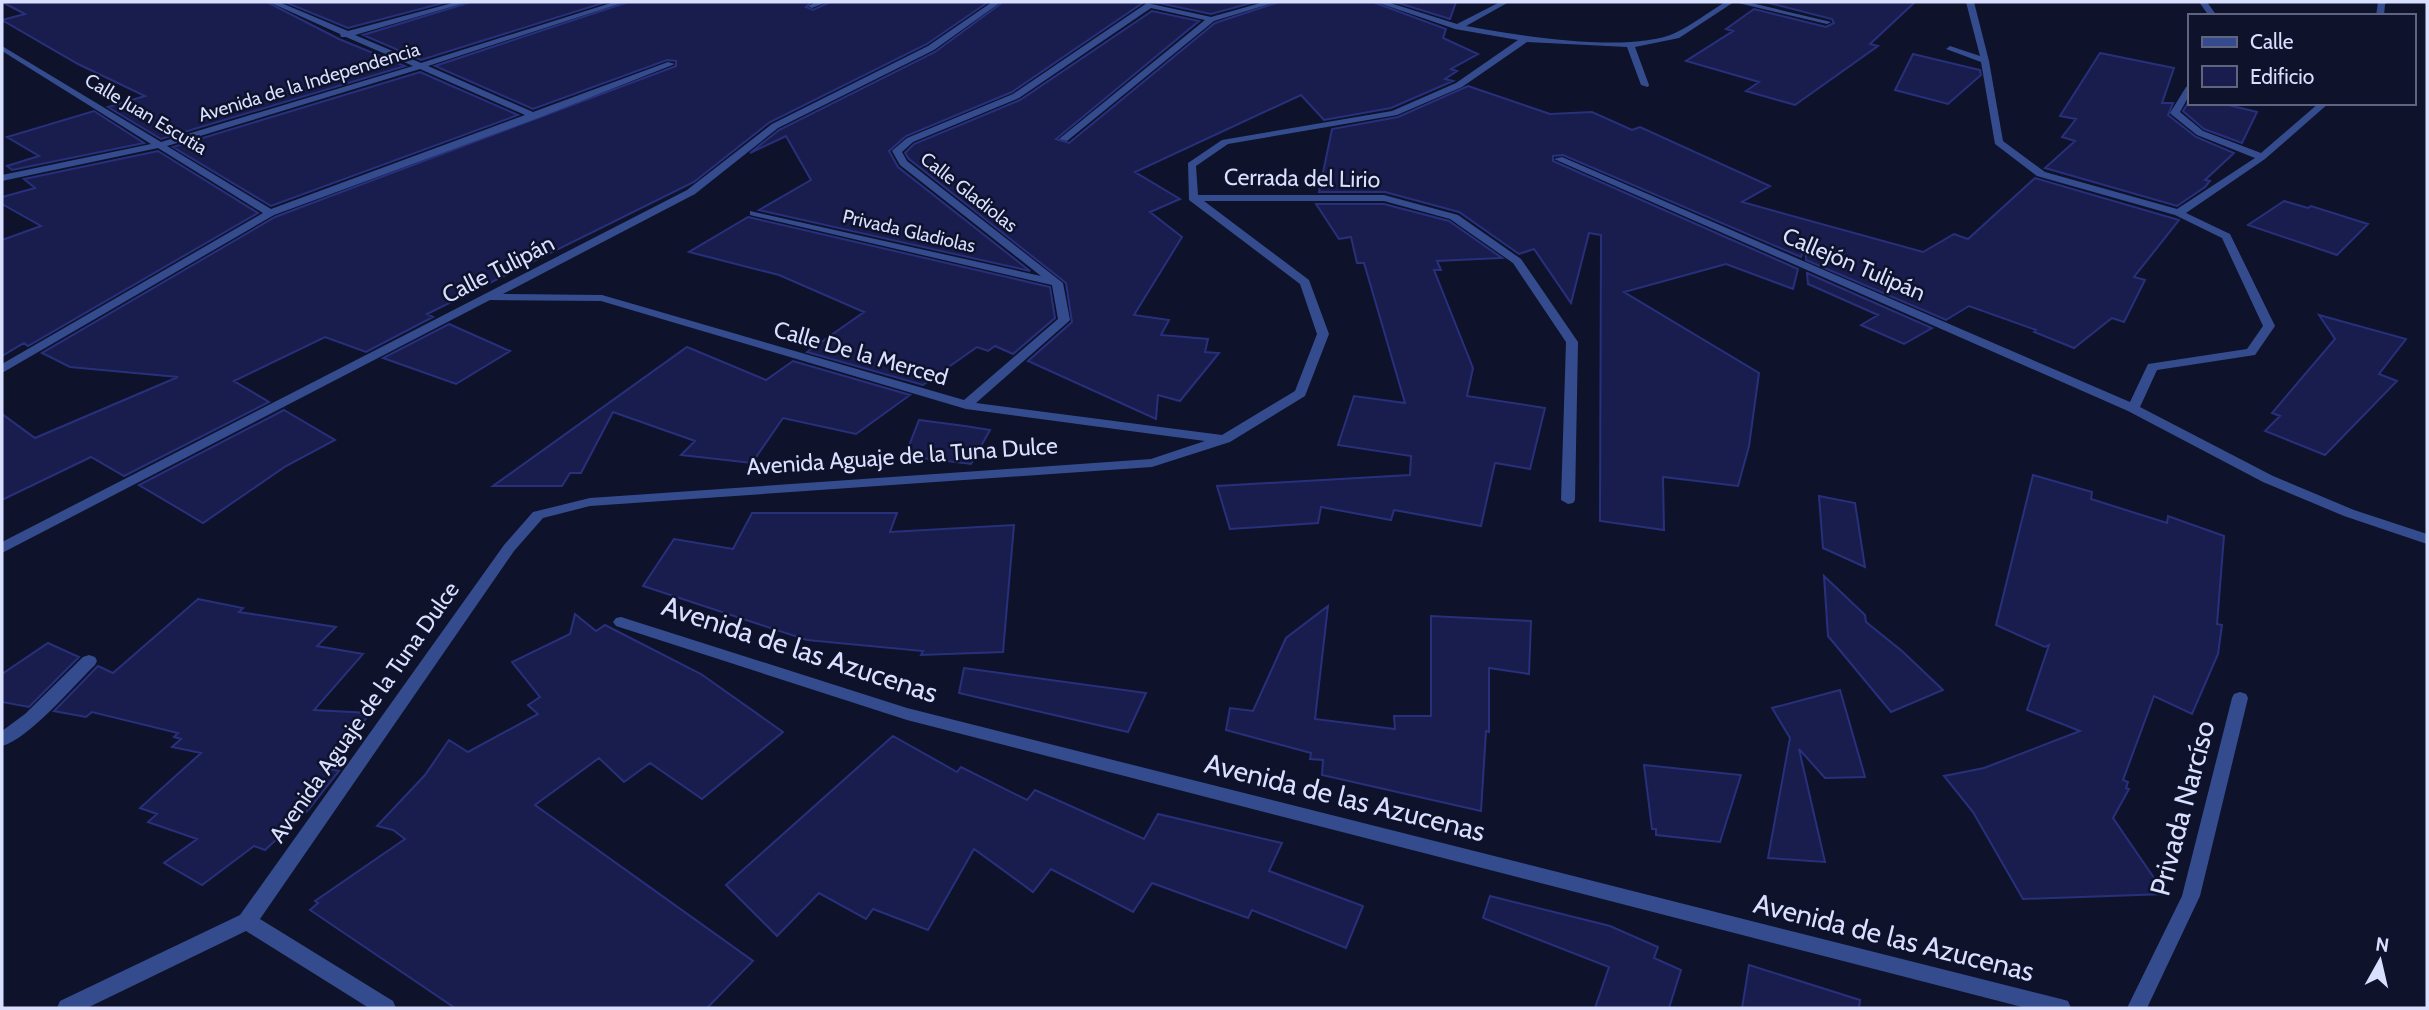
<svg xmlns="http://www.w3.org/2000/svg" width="2429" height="1010" viewBox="0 0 2429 1010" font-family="Cabin,sans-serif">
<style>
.building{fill:#181d4e;stroke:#28307c;stroke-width:2}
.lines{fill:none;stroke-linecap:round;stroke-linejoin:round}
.minor{fill:#344c8e;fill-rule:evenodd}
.labels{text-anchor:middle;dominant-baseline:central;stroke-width:5;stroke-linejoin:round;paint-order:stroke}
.far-street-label{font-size:19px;fill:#d8dfff;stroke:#0e122b}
.street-label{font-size:23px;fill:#d8dfff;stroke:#0e122b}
.near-street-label{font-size:28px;fill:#d8dfff;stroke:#0e122b}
</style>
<rect width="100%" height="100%" fill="#0e122b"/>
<!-- building -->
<path class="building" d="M2,2H267L339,39L405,66L161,139L108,107L145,96L78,64L2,20L25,14Z
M285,2H447L348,28Z
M471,2H606L421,60L363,35Z
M628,2H811L806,7L813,10L830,2H988L927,44L770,122L694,182L427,314L433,317L366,352L325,337L234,381L269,402L124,476L91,457L2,500V414L35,438L178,377L70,367L42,353L275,217L676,66V61L667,60L533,109L435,66Z
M1003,2H1144L1012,92L906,136L889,151L898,167L1030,271L759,210L811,180L786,136L750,153L779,130L935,52Z
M1154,2H1255L1211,14Z
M1279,2H1373L1446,29L1443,38L1478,54L1451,69L1457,71L1445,79L1453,81L1391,108L1324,120L1301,95L1135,172L1180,199L1150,212L1182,237L1134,315L1169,320L1161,335L1208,339L1205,352L1219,353L1180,401L1158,395L1156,419L1028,361L1072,322L1066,283L909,159L905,153L914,144L1020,100L1152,11L1199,21L1056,139L1069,143L1215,23Z
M1395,2H1456L1450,19Z
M1765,2H1915L1870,44L1878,46L1795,105L1746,91L1759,82L1686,61L1733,31L1726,29L1754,9L1826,27L1834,23L1832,19Z
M2100,53L2174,68L2162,103H2173L2168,115L2196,137L2234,153L2205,180L2210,181L2205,187L2177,206L2045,168L2075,141L2062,137L2076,119L2060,116Z
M1913,54L1980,70L1981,75L1948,104L1895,90Z
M420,72L518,115L271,206L173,147Z
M1468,86L1550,114L1592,112L1632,130L1640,127L1770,186L1742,202L1923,252L1954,234L1968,239L2035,178L2179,220L2134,277L2145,280L2124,322L2112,318L2074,348L2034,332L2036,330L1969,306L1946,320L1806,260L1805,244L1801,257L1563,155L1553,156V161L1798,269L1793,289L1726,264L1624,292L1759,373L1749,446L1738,486L1663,477L1664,530L1600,521L1601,235L1589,233L1571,303L1534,249L1519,254L1459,212L1385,192H1319L1332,129L1398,117Z
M2188,103H2220L2257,112L2242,143L2204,129L2183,111Z
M94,111L144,143L12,170L7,166L39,156L7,137Z
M158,151L258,213L28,346L24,343L2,356V240L41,226L2,204V197L35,188L24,179Z
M2284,201L2308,208L2311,206L2368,224L2337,255L2248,225Z
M1316,204H1384L1449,221L1502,258L1437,261L1441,270H1434L1473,368L1467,396L1545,408L1530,469L1495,463L1481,526L1394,510L1391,520L1321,507L1318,523L1230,529L1217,486L1410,475L1411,456L1338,445L1354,396L1405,403L1364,263H1357L1351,237L1339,239Z
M748,217L1050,287L1055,318L1013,354L995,346L988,351L977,347L923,385L807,352L864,312L779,275L689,252Z
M1807,273L1932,328L1904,344L1861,325L1878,315L1808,284Z
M2319,315L2406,339L2379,374L2397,381L2325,455L2265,431L2280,416L2272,413L2335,339Z
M449,324L510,351L456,384L383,358Z
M687,347L766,380L793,361L910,395L856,434L783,418L752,463L681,455L695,441L613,412L581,473H570L562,486H493Z
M284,410L335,440L286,466L203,523L139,485Z
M919,420L965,426L990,430L971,464L905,456Z
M2033,475L2092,492L2091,499L2167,523L2168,516L2224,536L2217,624L2222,625L2218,654L2192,714L2154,696L2123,780L2128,782L2126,788L2129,789L2113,818L2165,894L2023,899L1973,812L1944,776L1984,768L2080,731L2027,710L2049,645L2045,647L1996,625Z
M1819,496L1855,503L1865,567L1823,548Z
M752,513H897L890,532L1014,525L1003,652L921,655L923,651L807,640L643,586L674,539L733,549Z
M1824,576L1865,615L1866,622L1902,651L1943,690L1891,712L1828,636Z
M198,599L243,608L239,612L336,627L317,646L363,654L314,710L370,713L330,769L339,771L309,809L265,850L254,846L202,885L164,863L197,839L148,822L157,814L140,808L201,753L172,747L181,739L174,737L178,733L92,712L86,717L54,711L98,666L113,673Z
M1328,606L1315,719L1395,729L1394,716H1431V616L1531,621L1529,674L1489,668V732L1486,731L1481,811L1322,775L1323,760L1310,759L1311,753L1226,730L1230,708L1253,711L1286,638Z
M575,614L596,631L605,625L701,674L783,732L702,799L650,763L624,782L599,758L535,805L753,961L707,1008H455L310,910L318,903L315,901L405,839L393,830L377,826L425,775L449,740L468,752L538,714L528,705L540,697L512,662L570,634Z
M48,643L79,657L29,707L2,702V674Z
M964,668L1146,693L1128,732L959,693Z
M1840,690L1865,777L1825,778L1799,749L1825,862L1768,858L1790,738L1772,708Z
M893,736L957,772L961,767L1027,800L1035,790L1144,839L1158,814L1282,843L1269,871L1363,906L1346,948L1252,910L1248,918L1152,883L1133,912L1051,869L1033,892L974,849L928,930L873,909L866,919L819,893L777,936L726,885Z
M1644,765L1741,775L1720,842L1656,835V829H1652Z
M1490,896L1610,926L1658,947L1654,958L1681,970L1669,1008H1595L1609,967L1483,918Z
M1749,965L1860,1000L1859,1008H1742Z"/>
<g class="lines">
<!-- minor -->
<path class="minor" d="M269,2H279L348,31L456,2H468L355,35L421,63L614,2H625L428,66L533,112L668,62L675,64L538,118L274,215L2,373V364L263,213L158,148L2,181V175L151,144L2,51V46L161,142L413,66L346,37H341L340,34ZM420,69L525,115L271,209L167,146Z
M816,2H827L812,8L808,6Z
M992,2H1001L934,50L778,128L695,194L503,294L602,295L964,400L1058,319L1052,285L754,216L750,215V211L1041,276L900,165L892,151L894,149L907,138L1013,94L1147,3L1211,17L1264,2H1276L1214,21L1067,141L1059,139L1205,20L1151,8L1019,98L913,142L902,152L907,161L1063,283L1070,320L1068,322L976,403L1222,435L1295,391L1317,334L1300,284L1189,200L1188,163L1222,140L1392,111L1456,83L1518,40L1455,29L1376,2H1387L1457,24L1500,2H1509L1466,26C1516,35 1629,54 1675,33C1692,25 1709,12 1725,2H1734L1679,38L1635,47L1649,85L1648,87L1641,85L1627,47L1527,42L1462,87L1397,115L1228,144L1196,166L1198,195H1384L1458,215L1521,259L1578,342L1575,500L1573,503L1568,504L1561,500L1566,342L1513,263L1450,219L1384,201H1204L1309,280L1329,334L1305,396L1230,442L1152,467L590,506L543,518L514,551L260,919L393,1001L396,1008H369L246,931L87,1008H57L60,1001L240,915L504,545L533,512L590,498L1151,459L1205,441L966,409L601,301L490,300L2,553V542L687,190L772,124L928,46Z
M1734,2H1747L1831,22L1827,24Z
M1966,2H1974L1989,61L2003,141L2045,172L2177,209L2255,158L2197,135L2172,115L2170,113L2186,87L2189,86V96L2180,112L2203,131L2261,153L2319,103H2329L2265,159L2186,213L2230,234L2275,326L2255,355L2157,370L2140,407L2273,476L2354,510L2427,534V544L2344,516L2263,482L2128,411L1554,159L1562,157L2130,402L2148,364L2247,349L2263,326L2222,238L2175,215L2037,176L1995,144L1981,62L1946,49L1950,46L1980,56Z
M2199,2H2207L2217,16H2209Z
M2378,2H2389L2385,4L2384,16H2376Z
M621,617L907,708L2061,999L2068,1001L2071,1008H2026L907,720L616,626L613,622L616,618Z
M89,655L95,657L97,661L95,665C73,686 29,739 2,746V731L25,714L83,657Z
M2240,692L2246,694L2248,698L2200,896L2147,1008H2127L2182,896L2232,698L2234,694Z"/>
</g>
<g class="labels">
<!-- far-street labels -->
<g class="far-street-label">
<text transform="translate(309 82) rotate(-17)">Avenida de la Independencia</text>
<text transform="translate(146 114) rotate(31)">Calle Juan Escutia</text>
<text transform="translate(969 192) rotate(38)">Calle Gladiolas</text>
<text transform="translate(909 231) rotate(13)">Privada Gladiolas</text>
</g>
<!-- street labels -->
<g class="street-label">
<text transform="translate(1302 178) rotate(1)">Cerrada del Lirio</text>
<text transform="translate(1854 264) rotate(23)">Callejón Tulipán</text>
<text transform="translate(498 269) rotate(-27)">Calle Tulipán</text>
<text transform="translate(861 353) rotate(16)">Calle De la Merced</text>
<text transform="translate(902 456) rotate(-4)">Avenida Aguaje de la Tuna Dulce</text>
<text transform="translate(364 712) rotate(-55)">Avenida Aguaje de la Tuna Dulce</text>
</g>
<!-- near-street labels -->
<g class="near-street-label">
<text transform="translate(800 649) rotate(18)">Avenida de las Azucenas</text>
<text transform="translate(1345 797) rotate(14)">Avenida de las Azucenas</text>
<text transform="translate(2182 808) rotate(-75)">Privada Narcíso</text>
<text transform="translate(1894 937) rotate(14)">Avenida de las Azucenas</text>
</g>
</g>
<!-- border -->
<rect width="2429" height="1010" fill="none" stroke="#d8dfff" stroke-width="7"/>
<!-- legend -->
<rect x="2188" y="14" width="228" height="91" fill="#0e122b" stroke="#5f6480" stroke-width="2"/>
<rect x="2202" y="37" width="35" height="10" fill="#344c8e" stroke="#5f6480" stroke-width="2"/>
<text x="2250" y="49" font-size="21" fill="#d8dfff">Calle</text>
<rect x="2202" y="66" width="35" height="21" fill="#181d4e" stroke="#5f6480" stroke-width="2"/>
<text x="2250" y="84" font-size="21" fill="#d8dfff">Edificio</text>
<!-- north arrow -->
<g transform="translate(2380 961) rotate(8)" stroke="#0e122b" stroke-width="5" paint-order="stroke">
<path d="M0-5L12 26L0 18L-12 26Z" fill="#d8dfff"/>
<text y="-10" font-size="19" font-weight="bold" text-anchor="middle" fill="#d8dfff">N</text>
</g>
</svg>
